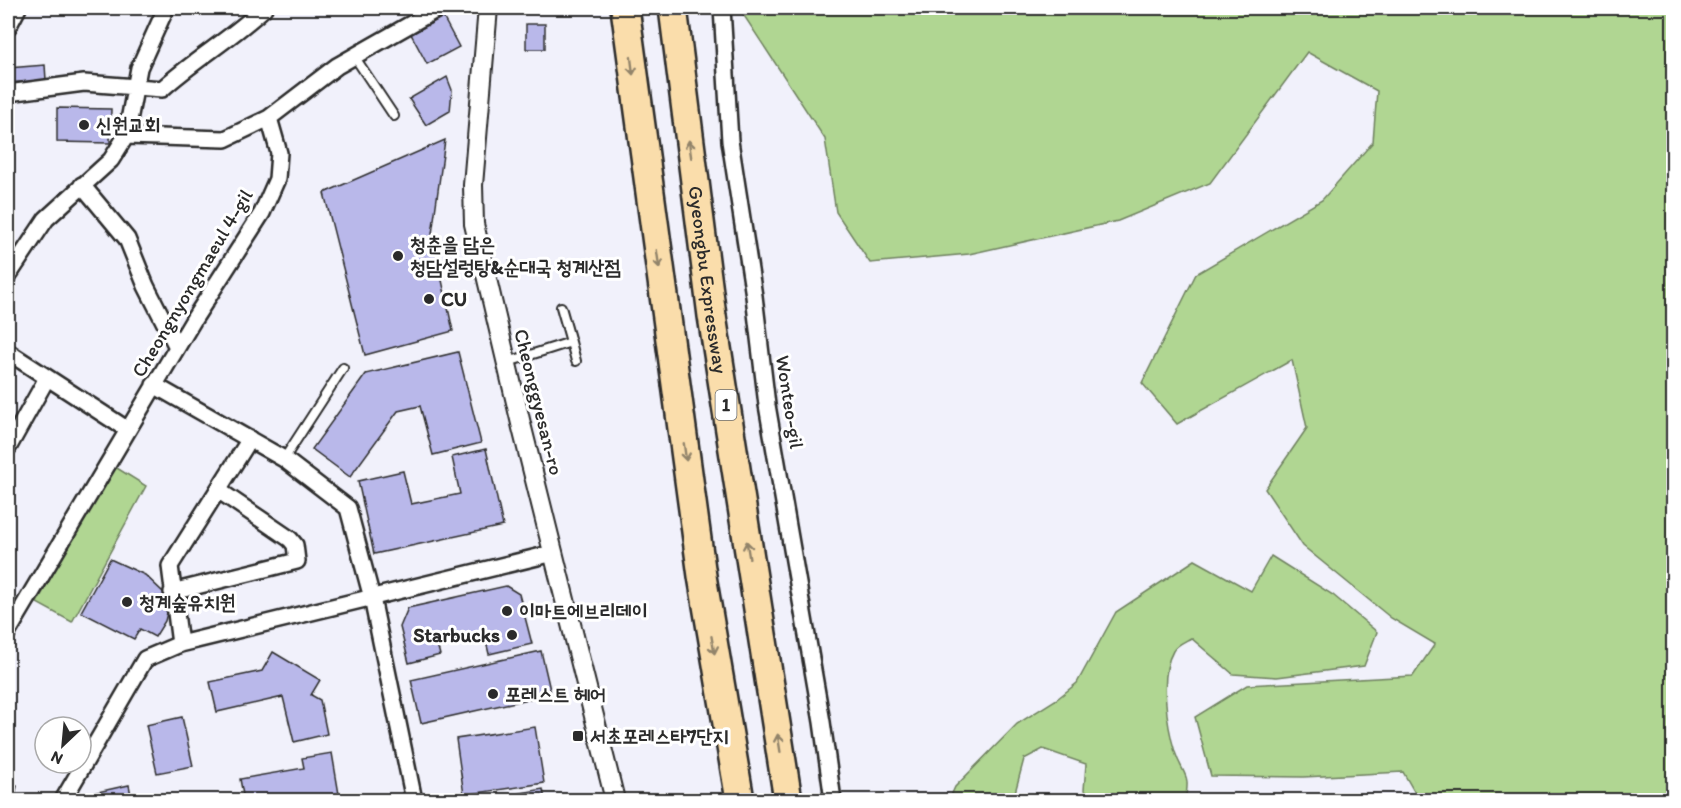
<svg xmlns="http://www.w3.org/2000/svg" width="1681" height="808" viewBox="0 0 1681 808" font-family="Itim,'Poor Story',sans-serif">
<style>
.green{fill:#b0d692;stroke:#6e805e;stroke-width:1.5}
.building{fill:#b9b8ea;stroke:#2b2b2b;stroke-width:1.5}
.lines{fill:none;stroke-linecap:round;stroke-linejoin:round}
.service-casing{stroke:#2b2b2b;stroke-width:12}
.minor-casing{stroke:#2b2b2b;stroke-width:20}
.tertiary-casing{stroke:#2b2b2b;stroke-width:22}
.motorway-casing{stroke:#2b2b2b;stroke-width:32}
.service{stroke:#fff;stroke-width:8}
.minor{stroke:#fff;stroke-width:15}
.tertiary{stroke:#fff;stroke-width:18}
.motorway{stroke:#faddab;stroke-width:27}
.oneway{stroke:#92846b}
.poi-dot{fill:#2b2b2b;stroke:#fff;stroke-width:2}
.labels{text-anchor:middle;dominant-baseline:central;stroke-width:6;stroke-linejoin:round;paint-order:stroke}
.shield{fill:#fff;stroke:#6b6b6b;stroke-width:1.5}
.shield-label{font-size:18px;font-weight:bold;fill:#2b2b2b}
.poi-label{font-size:20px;font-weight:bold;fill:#2b2b2b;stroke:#fff;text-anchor:start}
.street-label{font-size:20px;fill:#2b2b2b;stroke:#fff}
</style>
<rect width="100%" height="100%" fill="#f1f1fb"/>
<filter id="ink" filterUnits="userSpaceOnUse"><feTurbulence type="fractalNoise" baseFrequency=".0167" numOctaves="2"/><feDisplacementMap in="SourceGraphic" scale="12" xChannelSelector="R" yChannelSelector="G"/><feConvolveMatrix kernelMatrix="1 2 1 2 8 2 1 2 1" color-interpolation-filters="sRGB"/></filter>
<g filter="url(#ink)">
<!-- green -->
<path class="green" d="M739,8H810L812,11V8H1673V800H1419L1403,772L1303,777L1211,776L1195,717L1247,685L1413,676L1435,644L1391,618L1303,546L1265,489L1307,428L1292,360L1177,424L1142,383L1196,274L1322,200L1373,142L1377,91L1307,52L1210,183L1118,221L969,254L870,263L836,212L825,139Z
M112,465L146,486L72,622L37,603Z
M1271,556L1333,595L1377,632L1364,666L1277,677L1233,674L1191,638C1186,641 1176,645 1173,651C1159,675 1167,726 1175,752C1183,776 1191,773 1185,800H1096L1084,790L1086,764L1043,749L1024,759L1013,800H954L950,798L955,787L1017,724L1057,699L1077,683L1116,612L1195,560L1251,591Z"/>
<!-- building -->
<path class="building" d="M443,17L459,47L427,64L411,34Z
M526,24H545V49H526Z
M45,65L46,80L8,83V68Z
M447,77L452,90L450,111L426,125L409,99Z
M57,108L111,109L110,143L57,142Z
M445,140L432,234L453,331L365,355L324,193Z
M458,352L481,443L433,455L420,406L398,411L350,477L312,449L366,374Z
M486,449L503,526L374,554L358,481L403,471L411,504L460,494L452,457Z
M110,559L145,575L165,594L168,609L165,621L155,637L140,629L134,639L81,612Z
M506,586L519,594L532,644L489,654L484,633L437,644L440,655L409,663L400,627L408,608Z
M541,651L551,694L421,723L411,680Z
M273,652L320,680L311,695L320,700L327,734L294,742L283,697L217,712L210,682L262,671Z
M182,717L193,766L157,773L146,725Z
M535,727L544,783L464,795L456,739Z
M332,753L340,800H244L240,779L304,768L302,758Z
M8,784L17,786L14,800H8Z
M129,785L132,800H94L93,793Z
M543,789L545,800H510L509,795Z"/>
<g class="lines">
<!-- service casing -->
<g class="service-casing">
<path id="service" d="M354,56L394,116
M571,342L576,361
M508,362L571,342L561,307
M284,459L343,368"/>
</g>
<!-- minor casing -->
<g class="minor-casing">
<path id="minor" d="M722,8L730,141L754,296L767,405L822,722L833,800
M8,27L18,8
M8,93L84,83L162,89C194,60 232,38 264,8
M126,136L225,139L269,118L337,66L439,8
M82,185L127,239L146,286L177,347
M8,276L46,219L111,160L126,136L139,68L166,8
M8,352L128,430
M154,385L284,459L348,508L372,598L414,800
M8,448L47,378
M172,592L297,561L295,545L290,539L218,490
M8,632L194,319L262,213L277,179L279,153L269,118
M180,644L170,566L250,439
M63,800L145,659L180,644L554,553"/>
</g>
<!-- tertiary casing -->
<g class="tertiary-casing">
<path id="tertiary" d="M488,8L473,185L474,224L522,428L615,800"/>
</g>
<!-- motorway casing -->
<g class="motorway-casing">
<g id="motorway">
<path d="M625,8L702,576L740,800"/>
<path id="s1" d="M673,8L712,316L788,800"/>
</g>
</g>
<!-- service -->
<use href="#service" class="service"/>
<!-- minor -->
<use href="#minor" class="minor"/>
<!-- tertiary -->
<use href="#tertiary" class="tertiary"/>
<!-- motorway -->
<use href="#motorway" class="motorway"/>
</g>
<!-- one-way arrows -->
<defs><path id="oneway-shaft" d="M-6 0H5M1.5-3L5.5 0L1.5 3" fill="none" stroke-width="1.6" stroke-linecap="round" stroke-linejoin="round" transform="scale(1.5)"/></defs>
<g class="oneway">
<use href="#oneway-shaft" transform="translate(632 66) rotate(83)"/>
<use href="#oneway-shaft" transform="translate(690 149) rotate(-98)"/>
<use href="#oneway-shaft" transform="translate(658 259) rotate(82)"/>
<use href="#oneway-shaft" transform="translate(685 452) rotate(82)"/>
<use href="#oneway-shaft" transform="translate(748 550) rotate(-99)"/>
<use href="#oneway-shaft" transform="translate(713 645) rotate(80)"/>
<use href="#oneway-shaft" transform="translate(779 743) rotate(-99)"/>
</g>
</g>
<!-- markers -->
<g class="poi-dot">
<circle cx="84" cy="125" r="6"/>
<circle cx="398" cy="256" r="6"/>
<circle cx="429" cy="299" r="6"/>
<circle cx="127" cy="602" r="6"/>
<circle cx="507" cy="611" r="6"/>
<circle cx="512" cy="635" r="6"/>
<circle cx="493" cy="694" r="6"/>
<rect x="572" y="730" width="12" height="12" rx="3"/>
</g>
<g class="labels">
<!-- shield labels -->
<rect class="shield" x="715.5" y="390" width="21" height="30" rx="4.5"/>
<g class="shield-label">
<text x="726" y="405">1</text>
</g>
<!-- poi labels -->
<g class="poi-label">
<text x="96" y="125">신원교회</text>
<text x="410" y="244">청춘을 담은<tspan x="410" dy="23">청담설렁탕&amp;순대국 청계산점</tspan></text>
<text x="441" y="299">CU</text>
<text x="139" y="602">청계숲유치원</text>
<text x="519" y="611">이마트에브리데이</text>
<text x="500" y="635" text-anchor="end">Starbucks</text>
<text x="505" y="694">포레스트 헤어</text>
<text x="590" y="736">서초포레스타7단지</text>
</g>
<!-- street labels -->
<g class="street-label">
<text stroke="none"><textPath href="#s1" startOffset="274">Gyeongbu Expressway</textPath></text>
<text transform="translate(192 283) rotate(-59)">Cheongnyongmaeul 4-gil</text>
<text transform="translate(539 402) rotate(76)">Cheonggyesan-ro</text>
<text transform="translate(790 402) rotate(81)">Wonteo-gil</text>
</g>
</g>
<!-- margin -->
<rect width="1681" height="808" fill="none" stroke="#fff" stroke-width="30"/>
<rect x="15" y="15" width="1651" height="778" fill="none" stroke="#2b2b2b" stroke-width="2" filter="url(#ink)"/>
<!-- north arrow -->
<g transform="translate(63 745) rotate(206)"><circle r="28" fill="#ffffff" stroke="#aaaaaa" stroke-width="1.5"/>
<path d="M0-4.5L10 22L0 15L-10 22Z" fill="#2b2b2b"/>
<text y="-9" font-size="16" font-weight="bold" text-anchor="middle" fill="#2b2b2b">N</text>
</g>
</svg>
